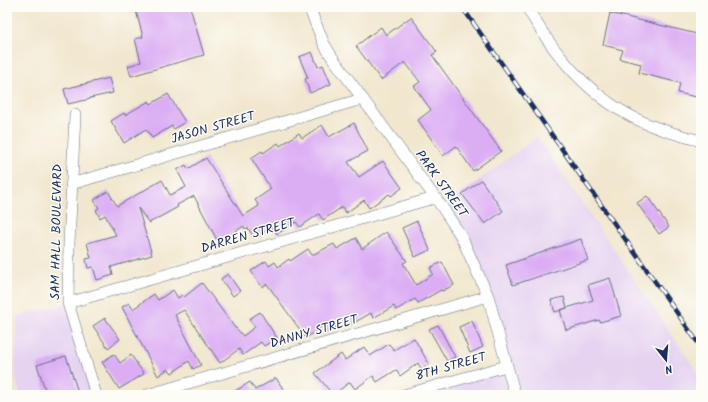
<svg xmlns="http://www.w3.org/2000/svg" width="708" height="402" viewBox="0 0 708 402" font-family="Kalam,sans-serif">
<style>
.built{fill:#e5d3f1}
.building{fill:#dbaef4}
.lines{fill:none;stroke-linecap:round;stroke-linejoin:round}
.minor-casing{stroke:#666f85;stroke-width:12}
.minor{stroke:#fff;stroke-width:11}
.rail-casing{stroke:#1b2f5e;stroke-width:4.5}
.rail{stroke:#fdfcf7;stroke-width:3;stroke-dasharray:9;stroke-linecap:butt}
.labels{text-anchor:middle;dominant-baseline:central;stroke-width:3;stroke-linejoin:round;paint-order:stroke}
.street-label{font-size:13px;fill:#1b2f5e;stroke:#fdfcf7}
</style>
<rect width="100%" height="100%" fill="#fdfcf7"/>
<filter id="ink" filterUnits="userSpaceOnUse"><feTurbulence type="fractalNoise" baseFrequency=".025" numOctaves="2"/><feDisplacementMap in="SourceGraphic" scale="8" xChannelSelector="R" yChannelSelector="G"/><feConvolveMatrix kernelMatrix="1 2 1 2 8 2 1 2 1" color-interpolation-filters="sRGB"/></filter>
<filter id="wash" filterUnits="userSpaceOnUse"><feTurbulence type="fractalNoise" baseFrequency=".012" numOctaves="4" result="noise"/><feDisplacementMap in="SourceGraphic" scale="16" xChannelSelector="R" yChannelSelector="G"/><feGaussianBlur stdDeviation="0.9" result="paint"/><feColorMatrix in="noise" values="0 0 0 0 0 0 0 0 0 0 0 0 0 0 0 0 0 1.4 0 .05"/><feComposite in="paint" operator="in"/></filter>
<g filter="url(#wash)">
<rect width="100%" height="100%" fill="#f1e7ce"/>
<!-- built -->
<path class="built" d="M537,137L701,377V395H404L506,366L488,296L442,207Z
M68,303L96,395H21L15,378L17,316Z"/>
<g id="blocks">
<!-- building -->
<path class="building" d="M135,7H190L204,55L131,76L128,66L141,62L135,39L143,37Z
M610,13L701,35V98L678,93L680,83L639,73L641,64L620,59L623,50L603,45Z
M411,17L437,52L432,55L501,151L473,171L456,146L443,156L418,120L431,110L414,86L420,82L405,62L381,80L356,46L381,27L386,35Z
M312,52L318,67L323,65L331,84L310,93L305,79L308,78L299,57Z
M109,78L113,93L90,98V99L68,104L64,89Z
M168,94L185,122L174,129L172,126L152,138L146,129L124,143L111,121L124,113L125,115L149,101L151,104Z
M354,123L368,151L348,162L359,177L383,161L402,188L391,196L389,194L369,208L364,200L346,213L342,207L323,220L319,214L300,227L296,222L277,234L273,227L254,238L248,228L245,229L244,226L222,240L221,238L217,240L194,196L177,205L178,207L149,223L138,208L152,255L111,267L113,275L97,280L93,267L88,268L86,259L91,258L87,243L116,235L105,215L100,218L96,210L99,208L94,200L108,191L117,206L162,180L170,195L186,187L177,170L186,165L188,169L206,158L243,216L259,206L255,200L271,189L251,158L262,151L263,153L278,143L280,146L299,133L302,138L322,125L329,137Z
M481,180L503,211L485,224L462,194Z
M647,196L669,227L659,234L637,203Z
M417,221L430,250L415,257L402,228Z
M386,232L407,261L403,263L416,285L433,274L430,268L442,262L454,285L442,291L441,290L418,303L415,299L396,310L394,306L373,318L371,313L350,325L347,320L328,332L324,325L306,338L267,284L262,287L251,271L266,261L269,266L275,262L278,267L289,259L290,261L308,249L312,255L334,244L337,249L356,238L362,249Z
M581,239L588,260L513,285L506,265Z
M228,274L240,291L233,296L221,279Z
M610,278L621,316L600,322L599,320L566,330L560,310L593,300L588,285Z
M202,283L235,328H236L243,336L255,327L249,319L260,312L277,338L264,346L261,342L243,355L239,349L220,363L184,310L175,315L201,365L193,369L189,361L172,373L168,369L158,376L122,307L129,303L133,309L154,294L158,300L173,290L178,298L182,295L184,297Z
M564,297L567,308L555,312L551,300Z
M105,318L120,339L108,348L93,326Z
M472,321L483,347L470,353L459,327Z
M438,325L455,357L447,361L429,329Z
M414,338L429,364L421,369L418,363L400,376L396,370L377,382L373,376L355,389L350,382L333,395L315,373L341,354L345,360L364,347L370,356L389,344L394,350Z
M114,354L120,363L131,355L144,374L119,389L102,362Z
M66,356L79,395H47L37,365Z
M276,378L287,395H229L250,382L255,390Z"/>
</g>
</g>
<g filter="url(#ink)">
<use href="#blocks" fill-opacity="0" stroke="#666f85" stroke-width="1"/>
<g class="lines">
<!-- minor casing -->
<g class="minor-casing">
<path id="minor" d="M309,7L324,44L332,57L442,207L461,236L488,296L515,395
M527,7C555,57 592,100 645,123C663,131 682,136 701,141
M75,115L69,244L68,303L96,395
M71,184L362,99
M68,303L423,201L436,198
M147,395L488,296
M404,395L506,366"/>
</g>
<!-- minor -->
<use href="#minor" class="minor"/>
<!-- rail casing -->
<g class="rail-casing">
<path id="rail" d="M462,7L701,347"/>
</g>
<!-- rail -->
<use href="#rail" class="rail"/>
</g>
</g>
<g class="labels">
<!-- street labels -->
<g class="street-label">
<text transform="translate(213 128) rotate(-16)">JASON STREET</text>
<text transform="translate(441 184) rotate(54)">PARK STREET</text>
<text transform="translate(57 232) rotate(-89)">SAM HALL BOULEVARD</text>
<text transform="translate(248 236) rotate(-16)">DARREN STREET</text>
<text transform="translate(314 332) rotate(-16)">DANNY STREET</text>
<text transform="translate(451 367) rotate(-16)">8TH STREET</text>
</g>
</g>
<!-- margin -->
<rect width="708" height="402" fill="none" stroke="#fdfcf7" stroke-width="24"/>
<!-- north arrow -->
<g transform="translate(666 360) rotate(163)" stroke="#fdfcf7" stroke-width="3" paint-order="stroke">
<path d="M0-3L7 15L0 10L-7 15Z" fill="#1b2f5e"/>
<text y="-6" font-size="11" font-weight="bold" text-anchor="middle" fill="#1b2f5e">N</text>
</g>
</svg>
